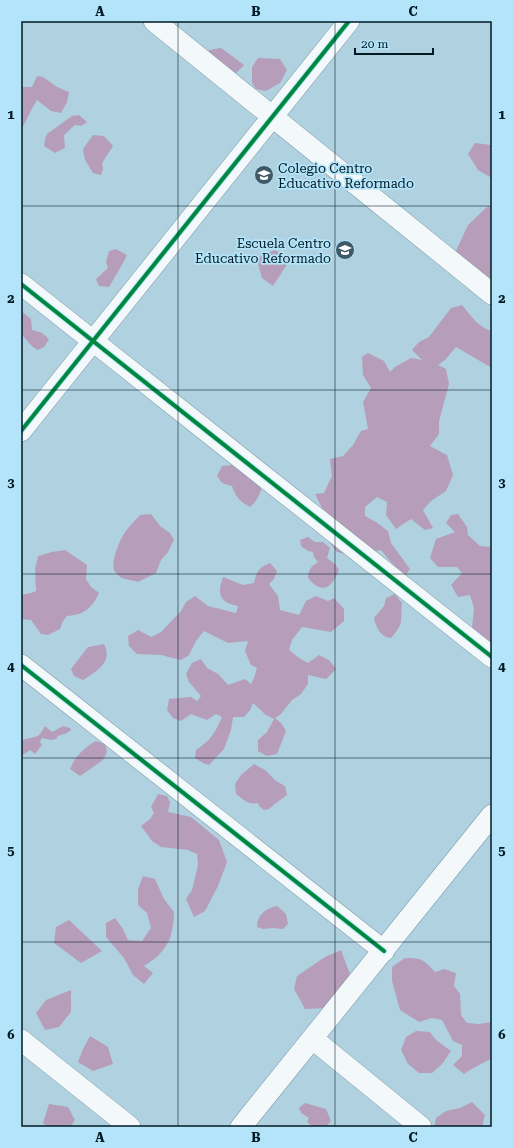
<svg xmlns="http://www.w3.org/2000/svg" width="513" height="1148" viewBox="0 0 513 1148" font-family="'Roboto Serif',serif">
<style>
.forest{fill:#b69eba}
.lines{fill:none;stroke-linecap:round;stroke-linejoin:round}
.street-casing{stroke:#7f99a5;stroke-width:22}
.street{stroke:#f3f8fa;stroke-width:21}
.cycleway-casing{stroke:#b3e4fa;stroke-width:6}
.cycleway{stroke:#00873e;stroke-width:4}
.grid{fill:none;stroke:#021a24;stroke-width:1;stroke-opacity:0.55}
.labels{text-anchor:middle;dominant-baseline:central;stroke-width:3.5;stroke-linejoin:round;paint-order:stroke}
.poi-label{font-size:13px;fill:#021a24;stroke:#b3e4fa;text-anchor:start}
.neatline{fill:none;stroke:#021a24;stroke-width:1.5}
.grid-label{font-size:13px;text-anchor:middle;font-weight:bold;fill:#021a24}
</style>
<rect width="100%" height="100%" fill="#afd1e0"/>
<!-- forest -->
<path class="forest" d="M221,48L232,56L244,65L233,76L207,68L209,50Z
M258,58L280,59L287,70L280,83L266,91L256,89L252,83V67Z
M37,76L43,77L57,87L69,92L67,102L61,113L51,111L37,100C31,109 27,120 21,130V87H32Z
M79,115L87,122L81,126L75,125L64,135L65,148L55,153L44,146L45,139L47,134L72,116Z
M93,135L104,136L113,146L102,163L103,169L101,175L93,173L85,160L83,149Z
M475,143L491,145L492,146V175L490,177L478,170L468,154Z
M492,206V300L456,251L468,225L487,207Z
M116,249L127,255C122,266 115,276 109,287L99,286L96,279L108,268L106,262L109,251Z
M275,250L289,258L286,266L273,286L262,278L257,260L262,255Z
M462,305C470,315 479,328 492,331V368L456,347L445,360L438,365L446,369L449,384L439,421V434L430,446L447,455L453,475L446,491L431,501L423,510L433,528L425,530L411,519L396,529L386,515L387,502L377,497L365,507V516L376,522L388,531L391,543L410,569L405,576L390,561L381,550L352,556L337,552L321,531L325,514L315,494L324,493L332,476L330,459L343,456L353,445L361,431L368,429L363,402L371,388L363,375L362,357L368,353L384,361L390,372L395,367L411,358L422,360L412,350L419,342L429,337L451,308Z
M21,311L31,319L32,330L42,333L49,339L44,347L38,350C29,345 28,341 21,334Z
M233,465L262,487C259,496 257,501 250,507C240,501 236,498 232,486L222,483L217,476L222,466Z
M151,514L160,526L170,533L174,540L168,552L161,560L156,573L138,582C133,580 125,580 120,577C118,575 115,572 114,570C111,562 119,541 124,534C128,527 135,521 140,515Z
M458,514L467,527L468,535L480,546L492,547V643L472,628L474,608L470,595L458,597L451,585L462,573L457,567H438L430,558L436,539L455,532L446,523L451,515Z
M308,537L315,542H323L330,548L327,558L335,564L339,570C332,587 323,596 308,578C309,568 311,567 318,562L314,557L313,552L308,551L301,546L300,540Z
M65,550L87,565L86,579L91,587L99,593C92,608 84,615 67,616L63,621L60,629L48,635L41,634L31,620L21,619V595L31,593L36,591L35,569L38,556L52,552Z
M270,563L277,571L274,579L269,584L278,596L280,610L299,615L306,601L316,596L328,601L334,598L344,609V621L331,632L302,627L292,640L289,650L299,658L308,663L319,655L329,660L336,669L326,679L308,675V684L301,694L292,700L280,715L275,718L281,723L286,731L277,754L267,756L258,751V740L267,732L274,719L266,715L253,703L250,710L244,717H233L231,730L224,749L209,765L203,763L195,758L196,750C211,740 215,733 222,717L216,714L207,720L191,714L181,721L173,718L167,710L169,699L191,697L197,701L201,696L189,682L186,674L192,663L201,659L207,668L218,674L228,685L245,679L251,684L254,678L257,668L251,665L245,651L248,641L228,643L204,631L196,641L189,655L181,660L161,655L137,654L129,646L128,636L138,630L151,637L161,632L181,611L186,602L195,596L208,606L236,613L238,606C219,602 217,594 223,577L243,585L254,583C257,571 258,568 270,563Z
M395,594L402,603C400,621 405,622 391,638C380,637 376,627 374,618L384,606L386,598Z
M104,644C113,662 97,671 83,680L74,676L71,669L88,647Z
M45,726L52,732L63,726L70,728L71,730L67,733L58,736L56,739L51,740L42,738L40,742L42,745L35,754L30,750L21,756V741C27,737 34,739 39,735C41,733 43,729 45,726Z
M96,741L105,744L107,752L103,760L80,776L70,769C72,766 73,761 76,758C80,752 90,744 96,741Z
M254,764L265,770L276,781L285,786L287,795L276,803L269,809L264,810L259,806L258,803C248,805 244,800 236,794L235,784L241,775Z
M158,794L167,796L170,802L168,812L191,817L219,840L227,862L218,886L205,911L194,917L186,899L192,890L198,865L197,854L188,850L161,847L152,841L141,826L150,819L154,813L151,807Z
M143,876L155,879L164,899L174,912C174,918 173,925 172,931C169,947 157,958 144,966L153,973L144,984L133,975L124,958L106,937V923L115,918L123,929L128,940L142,941L151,928L147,913L138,905V889Z
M277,906L286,914L288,924L283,929L272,928L263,929L257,927C257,915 266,908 277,906Z
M69,920L102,951L81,963L54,943L56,927Z
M341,950L351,977L328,1008L305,1009L294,989L297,976L325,957Z
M405,958C422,958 424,960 435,972L444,969L456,973L454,986L460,994L461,1015L467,1023L479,1024L492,1022V1058C483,1064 473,1067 464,1074L453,1065L462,1056V1045L453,1041L442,1020L432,1018L419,1022L400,1010L392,981V967Z
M71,990V1012L59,1027L45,1030L36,1013L46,1000Z
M416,1031L430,1032L436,1040L451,1051L442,1064L432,1073H419L408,1064L401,1050L406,1037Z
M90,1036L108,1047L113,1064L93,1071L78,1062L83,1049Z
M472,1102L485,1115L482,1127H434L436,1118L446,1111L460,1108Z
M305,1103L326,1109L331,1121L326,1127H313L307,1122L309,1118L301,1113L299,1108Z
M49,1104L68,1107L75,1120L70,1127H47L43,1123Z"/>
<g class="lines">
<!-- street casing -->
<g class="street-casing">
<path id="street" d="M154,21L492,294
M21,284L492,657
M21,431L349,21
M21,665L384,951
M313,1039L421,1127
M21,1040L130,1127
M241,1127L492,815"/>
</g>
<!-- street -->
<use href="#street" class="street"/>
<!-- cycleway casing -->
<g class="cycleway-casing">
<path id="cycleway" d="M21,284L492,657
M21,431L349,21
M21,665L384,951"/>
</g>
<!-- cycleway -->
<use href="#cycleway" class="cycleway"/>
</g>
<!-- grid -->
<path class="grid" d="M178,21V1127M335,21V1127M21,206H492M21,390H492M21,574H492M21,758H492M21,942H492"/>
<!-- icons -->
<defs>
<g id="school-disc" transform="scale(1)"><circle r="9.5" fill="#3f5a66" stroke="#b3e4fa"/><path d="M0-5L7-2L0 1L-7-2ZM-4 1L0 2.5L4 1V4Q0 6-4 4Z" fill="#fff"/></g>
</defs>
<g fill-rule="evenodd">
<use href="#school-disc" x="264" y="175"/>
<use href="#school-disc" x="345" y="250"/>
</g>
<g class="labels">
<!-- poi labels -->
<g class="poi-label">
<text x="278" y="168">Colegio Centro<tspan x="278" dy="15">Educativo Reformado</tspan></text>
<text x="331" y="243" text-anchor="end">Escuela Centro<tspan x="331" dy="15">Educativo Reformado</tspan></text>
</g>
</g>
<!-- border -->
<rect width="513" height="1148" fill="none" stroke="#b3e4fa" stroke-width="44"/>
<!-- scale -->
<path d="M355 48v6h78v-6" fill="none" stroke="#021a24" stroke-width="2"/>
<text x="361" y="48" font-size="12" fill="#021a24" stroke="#b3e4fa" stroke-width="3" paint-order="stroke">20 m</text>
<rect x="22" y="22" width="469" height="1104" class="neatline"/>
<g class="grid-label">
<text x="100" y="16">A</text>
<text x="256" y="16">B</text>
<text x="413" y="16">C</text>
<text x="11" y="119">1</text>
<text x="502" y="119">1</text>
<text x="11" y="303">2</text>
<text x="502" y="303">2</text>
<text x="11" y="487">3</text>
<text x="502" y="487">3</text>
<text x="11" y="671">4</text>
<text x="502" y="671">4</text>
<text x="11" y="855">5</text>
<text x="502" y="855">5</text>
<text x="11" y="1039">6</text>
<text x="502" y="1039">6</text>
<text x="100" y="1142">A</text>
<text x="256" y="1142">B</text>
<text x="413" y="1142">C</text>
</g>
</svg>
